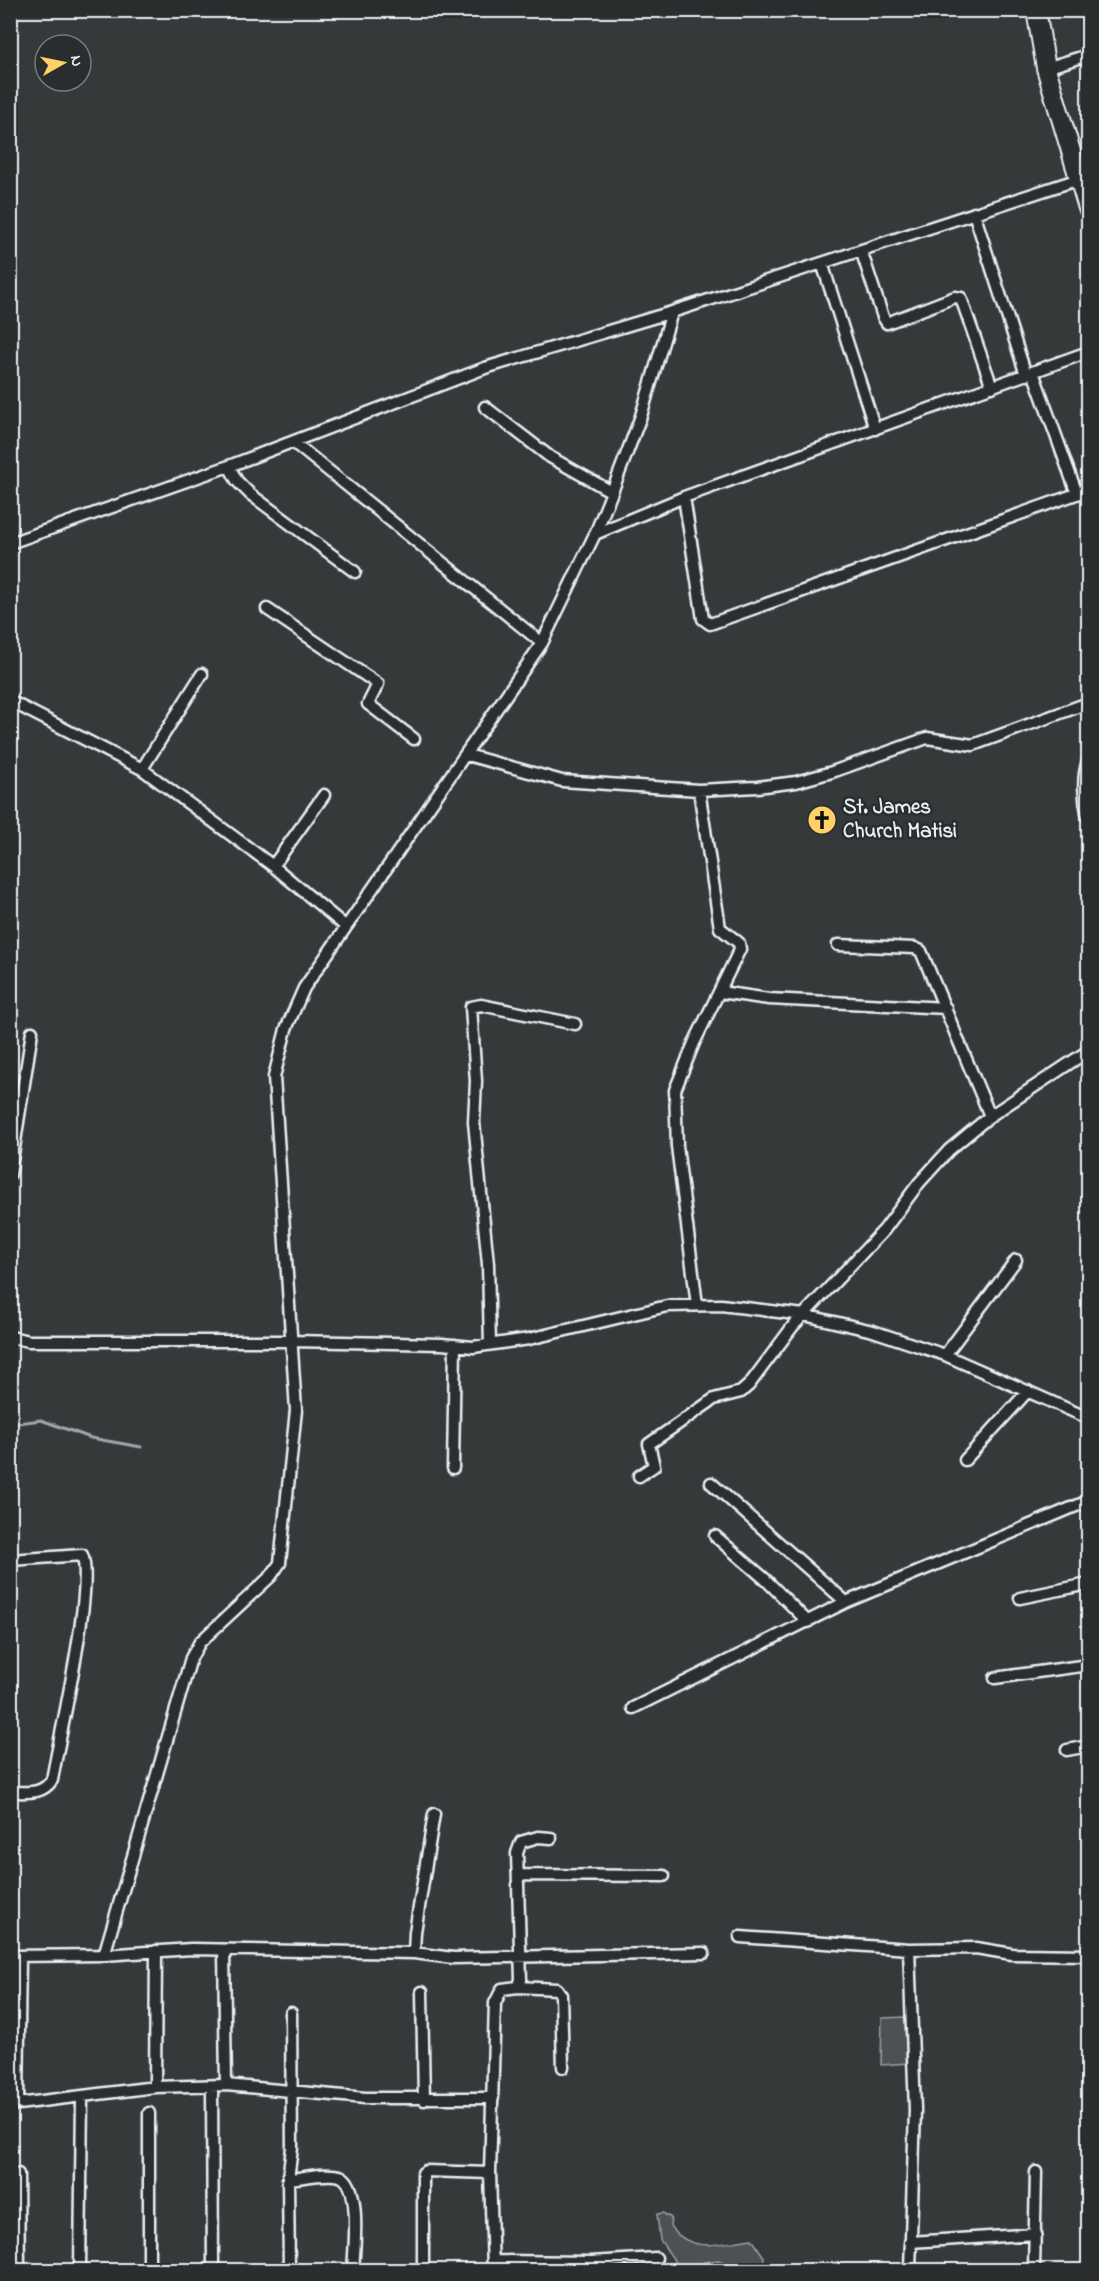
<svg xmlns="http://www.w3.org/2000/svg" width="1099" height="2281" viewBox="0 0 1099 2281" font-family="'Indie Flower',sans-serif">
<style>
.green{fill:#4d5152;stroke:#9aa1a5;stroke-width:1.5}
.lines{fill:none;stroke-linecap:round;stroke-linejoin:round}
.stream{stroke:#a0a7ac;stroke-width:3}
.street-casing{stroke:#e8f1f8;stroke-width:15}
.highway-casing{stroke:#e8f1f8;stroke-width:22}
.street{stroke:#2a2d2e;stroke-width:10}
.highway{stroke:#2a2d2e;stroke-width:18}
.labels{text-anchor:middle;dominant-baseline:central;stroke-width:5;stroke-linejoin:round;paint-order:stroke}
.poi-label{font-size:21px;font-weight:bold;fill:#e8f1f8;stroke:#2a2d2e;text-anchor:start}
</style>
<rect width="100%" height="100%" fill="#35393a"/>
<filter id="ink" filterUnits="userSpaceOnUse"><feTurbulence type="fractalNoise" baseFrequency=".0167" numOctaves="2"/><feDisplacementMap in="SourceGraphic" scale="12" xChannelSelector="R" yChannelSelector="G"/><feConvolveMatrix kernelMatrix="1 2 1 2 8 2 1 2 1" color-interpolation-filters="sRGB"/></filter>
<g filter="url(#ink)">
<!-- green -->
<path class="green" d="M906,2017L909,2063L881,2065L882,2018Z
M663,2213L671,2218L670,2226C692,2255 720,2243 752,2239L764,2257L762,2270H737L719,2260L704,2262V2270H675L674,2260L660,2240L657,2214Z"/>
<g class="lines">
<!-- stream -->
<path class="stream" d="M10,1424L41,1420L91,1438L141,1447"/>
<!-- street casing -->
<g class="street-casing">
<path id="street" d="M1046,68L1088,55
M974,213L1026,375
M861,250L883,317L887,323L955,297L961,298L992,387
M822,263L875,429
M1033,372L1077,494
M485,407L550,457L612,492
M293,442L542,643
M229,466L237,481L250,494L355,572
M684,497L703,619L710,624L1082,492
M595,534L684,497L1088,352
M10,543L229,466L485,368L672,312L1079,179
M267,609L378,684L368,704L414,739
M10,701L142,769L273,866L345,926
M467,755L562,781L699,790L757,787L796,782L832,772L927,738L973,745L1088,703
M1088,761C1082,777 1084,801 1088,817
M142,769L202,674
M273,866L324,795
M838,945L915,948L921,951L990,1116
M720,992L769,999L946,1008
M10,1174L32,1032
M697,1305L677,1146L675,1090L694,1043L740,949L739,943L720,928L699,790
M10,1337L29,1341H292L442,1344L473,1347L529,1339L667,1306L721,1305L804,1315L873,1331L945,1355L1088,1418
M490,1344L488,1264L474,1122L476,1081L471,1007L481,1005L575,1024
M945,1355L1016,1260
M965,1460L1028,1391
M453,1468L455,1345
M639,1476L654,1466L649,1444L714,1399L741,1392L749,1385L793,1326L884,1230L919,1183L949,1150L990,1116L1088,1051
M711,1483L846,1602
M715,1536L765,1579L808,1622
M10,1560L82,1555C95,1585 59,1739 52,1780C42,1795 27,1792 10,1792
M1020,1598L1088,1584
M995,1678L1088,1665
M633,1708L846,1602L1088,1501
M1067,1750L1088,1746
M518,1875L664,1876
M740,1937L909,1949L976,1948L1012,1954L1088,1955
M909,1949L915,2110L910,2270
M224,1950L226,2085
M414,1953L415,1932L434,1814
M104,1955L191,1658L200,1642L271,1576L280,1563L296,1410L274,1077L286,1029L304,988L542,643L595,534L612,492L641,416L672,312
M10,1956L104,1955L191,1949L414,1953L453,1958L704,1953
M518,1987L557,1989L561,1995L563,2067
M422,1992L424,2100
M212,2086L213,2270
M155,2087L156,1951
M18,2104L20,1956
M10,2105L155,2087L226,2085L365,2098H493
M18,2174L19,2270
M288,2179C303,2178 326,2172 340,2176C362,2184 354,2251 353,2270
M910,2242L1036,2234
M493,2261L591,2262L656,2258
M80,2270L82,2098
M149,2270V2113
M289,2270L288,2179L292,2148L291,2013
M423,2270V2173L426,2171L490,2173
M493,2270L490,2173L495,2003L502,1989L518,1987L521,1980L517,1853L521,1842L538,1837L551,1838
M672,2270H673
M1034,2270L1036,2172"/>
</g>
<!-- highway casing -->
<g class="highway-casing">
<path id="highway" d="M1036,10L1046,68L1088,208"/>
</g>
<!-- street -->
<use href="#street" class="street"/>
<!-- highway -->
<use href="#highway" class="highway"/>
</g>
</g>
<!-- icons -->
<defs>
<g id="church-disc" transform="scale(1.5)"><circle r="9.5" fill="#ffd166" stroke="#2a2d2e"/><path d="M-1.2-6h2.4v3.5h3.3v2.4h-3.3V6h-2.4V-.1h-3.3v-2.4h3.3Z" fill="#111"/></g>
</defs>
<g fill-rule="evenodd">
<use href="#church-disc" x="822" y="820"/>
</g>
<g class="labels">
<!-- poi labels -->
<g class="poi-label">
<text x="843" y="808">St. James<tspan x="843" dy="24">Church Matisi</tspan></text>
</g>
</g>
<!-- margin -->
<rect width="1099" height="2281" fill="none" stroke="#2a2d2e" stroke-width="36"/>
<rect x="18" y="18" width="1063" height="2245" fill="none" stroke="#e8f1f8" stroke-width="2" filter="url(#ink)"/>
<!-- north arrow -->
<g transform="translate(63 63) rotate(81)"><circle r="28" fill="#2a2d2e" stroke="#767b7f" stroke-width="1.5"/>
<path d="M0-4.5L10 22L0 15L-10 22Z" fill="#ffd166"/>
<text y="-9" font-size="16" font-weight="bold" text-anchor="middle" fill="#e8f1f8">N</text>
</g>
</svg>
